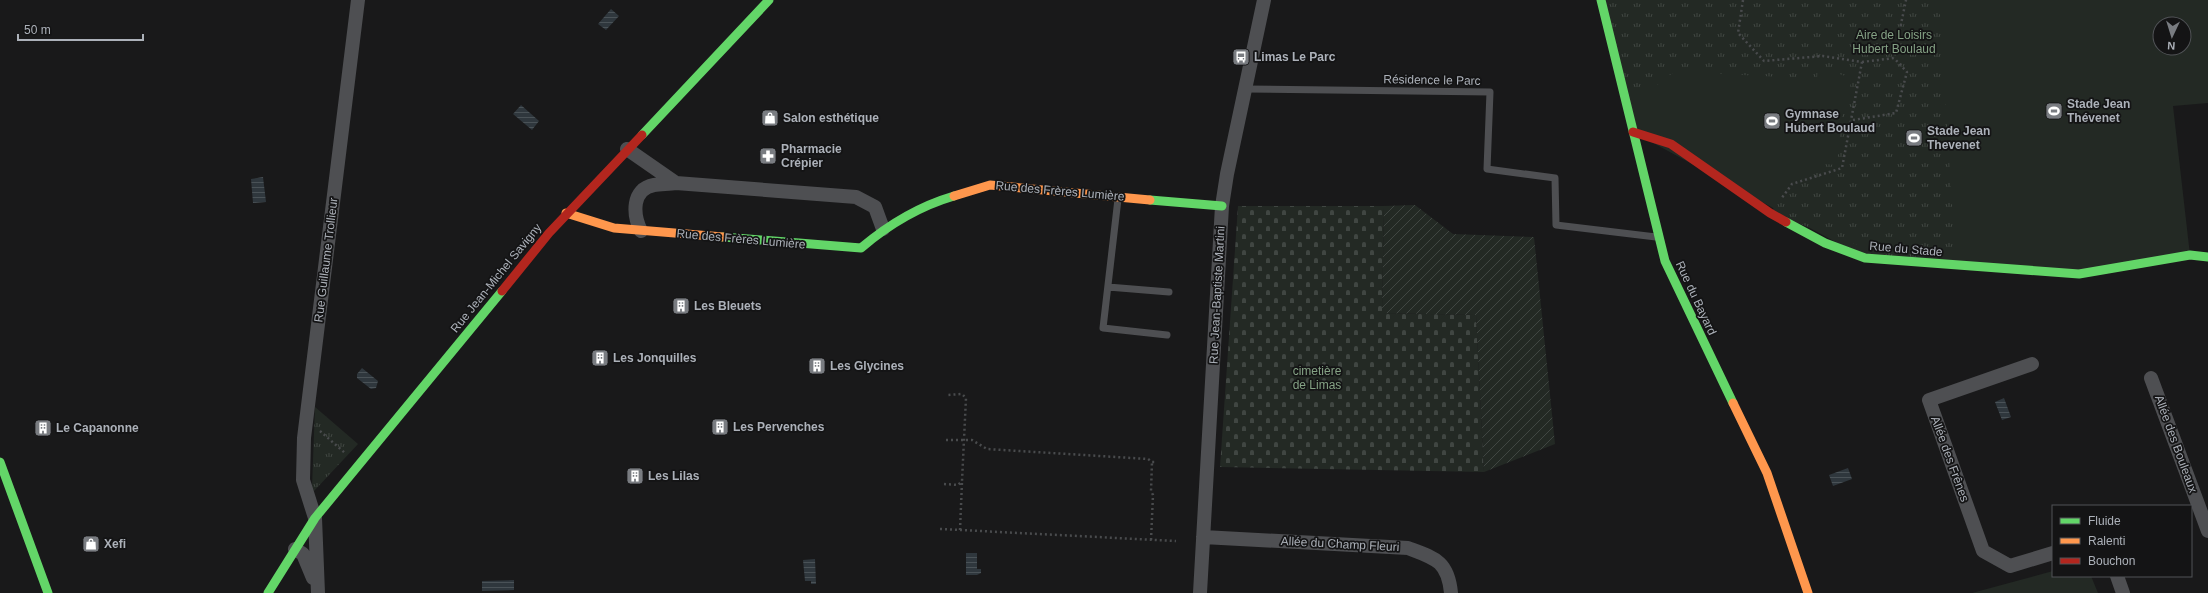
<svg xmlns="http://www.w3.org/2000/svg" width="2208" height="593" viewBox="0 0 2208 593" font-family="Arial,sans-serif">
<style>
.grass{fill:#232924;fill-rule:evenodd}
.cemetery{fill:url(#cemetery-stones)}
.park{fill:url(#park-tufts)}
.garden{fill:url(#garden-furrows)}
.water{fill:url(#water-rules)}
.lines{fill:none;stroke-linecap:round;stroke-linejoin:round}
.path{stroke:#494b4d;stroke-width:2.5;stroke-dasharray:2 3;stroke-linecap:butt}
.lane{stroke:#4e4f52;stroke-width:7}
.street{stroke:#4e4f52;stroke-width:14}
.fast{stroke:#63d668;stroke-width:9}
.slow{stroke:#ff974d;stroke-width:9}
.jam{stroke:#b3261e;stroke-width:9}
.labels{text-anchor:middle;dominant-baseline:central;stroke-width:3.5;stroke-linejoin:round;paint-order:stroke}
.park-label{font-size:12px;fill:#85a285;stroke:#141415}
.poi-label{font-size:12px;font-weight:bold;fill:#acb1b9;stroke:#141415;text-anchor:start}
.street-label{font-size:12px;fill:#acb1b9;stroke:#141415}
</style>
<defs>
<pattern id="cemetery-stones" width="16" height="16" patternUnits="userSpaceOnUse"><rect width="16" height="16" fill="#232924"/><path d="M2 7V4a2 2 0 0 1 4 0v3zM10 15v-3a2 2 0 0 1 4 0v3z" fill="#404642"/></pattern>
<pattern id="park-tufts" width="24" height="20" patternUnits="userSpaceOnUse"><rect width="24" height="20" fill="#232924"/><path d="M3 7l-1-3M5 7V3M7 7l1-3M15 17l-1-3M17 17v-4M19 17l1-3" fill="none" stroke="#404642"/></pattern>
<pattern id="garden-furrows" width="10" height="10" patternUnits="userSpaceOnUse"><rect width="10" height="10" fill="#232924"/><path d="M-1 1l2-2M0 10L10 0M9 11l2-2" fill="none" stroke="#404642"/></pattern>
<pattern id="water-rules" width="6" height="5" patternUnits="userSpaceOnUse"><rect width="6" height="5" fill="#2f373d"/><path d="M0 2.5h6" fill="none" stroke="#4a5257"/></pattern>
</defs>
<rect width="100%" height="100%" fill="#19191a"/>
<!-- grass -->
<path class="grass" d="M1601,0H2208V103L2173,106L2190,255L2079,274L1865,258L1633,132ZM2160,24H2184V48H2160Z
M2053,571V576H2091L2098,593H1972Z"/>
<!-- cemetery -->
<path class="cemetery" d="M1238,206H1384L1382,313L1476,315L1484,472L1220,467Z"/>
<!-- park -->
<path class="park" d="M1601,0H1939L1956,265L1905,262L1770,213L1792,184L1811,171L1812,163L1837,165L1843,106L1849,107L1851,77L1842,75L1818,65L1817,79L1706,73L1678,69L1627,108Z
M315,407L358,444L314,491L312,488Z"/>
<!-- garden -->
<path class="garden" d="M1415,205L1453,234L1534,237L1555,444L1484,472L1476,315L1382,313L1384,206Z"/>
<!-- water -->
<path class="water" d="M611,9L619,16L606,30L598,24Z
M521,105L539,121L532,130L513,114Z
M263,177L266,202L253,203L251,179Z
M362,368L378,381L376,388L371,389L357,378V374Z
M2004,398L2011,417L2002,420L1995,402Z
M1848,468L1852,479L1833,486L1829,475Z
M966,553H977V569H981V573L977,575H966Z
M815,559L816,584H811V581H805L803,560Z
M514,580V590L482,591V581Z"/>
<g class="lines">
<!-- path -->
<path class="path" d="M1743,0L1738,33L1764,61L1823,56L1862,62L1842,168L1792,184L1781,199
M1862,62L1894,58L1906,0
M1853,120L1896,113L1907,72L1894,58
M320,431L345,453
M946,440H972L987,449L1148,459L1152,462H1157
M944,484L958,485L962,481L966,398L962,394L947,395
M940,529L960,530L962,482
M960,530L1176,541
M1151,540L1153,495L1151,491L1152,462"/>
<!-- lane -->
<path class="lane" d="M1246,89L1490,92L1487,169L1555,178L1556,225L1656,237
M1118,199L1103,328L1167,335
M1108,287L1169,292"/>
<!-- street -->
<path class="street" d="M627,149L676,183L856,197L875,207L883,229
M641,231C633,215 631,189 654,185C661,184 669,184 676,183
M2032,364L1929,400L1983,551L2010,566L2053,553
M2151,378L2208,531
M1203,537L1408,548C1435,558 1448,561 1451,593
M295,549L303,554L313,578
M2117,576L2123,593
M318,593L315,518L303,480L304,438L358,0
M1200,593L1222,206L1227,174L1264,0"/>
<!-- fast -->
<path class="fast" d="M1601,0L1665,261L1733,403
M642,135L769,0
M1150,200L1222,206
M1786,222L1825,243L1865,258L2079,274L2190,255L2208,257
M723,237L861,248C888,225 920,206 954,196
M0,462L48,593
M268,593L315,518L502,291"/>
<!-- slow -->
<path class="slow" d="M954,196L990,185L1150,200
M566,213L614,228L723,237
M1733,403L1767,473L1808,593"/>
<!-- jam -->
<path class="jam" d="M1633,132L1671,144L1770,213L1786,222
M502,291L549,233L642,135"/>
</g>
<!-- icons -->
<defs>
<g id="bus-square" transform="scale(0.9)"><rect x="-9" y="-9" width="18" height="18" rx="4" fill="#797c81" stroke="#141415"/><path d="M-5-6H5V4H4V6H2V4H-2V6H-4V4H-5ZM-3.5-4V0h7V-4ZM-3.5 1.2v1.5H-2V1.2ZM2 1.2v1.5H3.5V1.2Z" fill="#fff"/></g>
<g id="stadium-square" transform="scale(0.9)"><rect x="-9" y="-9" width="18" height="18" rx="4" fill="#797c81" stroke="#141415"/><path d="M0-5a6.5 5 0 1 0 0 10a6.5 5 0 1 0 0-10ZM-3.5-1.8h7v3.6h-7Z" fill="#fff"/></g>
<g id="shop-square" transform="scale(0.9)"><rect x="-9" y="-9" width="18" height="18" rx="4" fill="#797c81" stroke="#141415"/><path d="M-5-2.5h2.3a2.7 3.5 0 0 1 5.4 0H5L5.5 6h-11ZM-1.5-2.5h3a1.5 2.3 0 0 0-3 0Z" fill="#fff"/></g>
<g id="pharmacy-square" transform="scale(0.9)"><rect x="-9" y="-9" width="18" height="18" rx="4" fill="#797c81" stroke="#141415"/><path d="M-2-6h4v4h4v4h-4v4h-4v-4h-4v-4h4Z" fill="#fff"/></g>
<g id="building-square" transform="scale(0.9)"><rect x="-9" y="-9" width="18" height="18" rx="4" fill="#797c81" stroke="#141415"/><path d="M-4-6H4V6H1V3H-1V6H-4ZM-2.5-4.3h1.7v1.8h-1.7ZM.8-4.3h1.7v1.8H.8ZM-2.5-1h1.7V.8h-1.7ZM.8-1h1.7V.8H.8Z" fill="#fff"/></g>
</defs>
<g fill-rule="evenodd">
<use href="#bus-square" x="1241" y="57"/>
<use href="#stadium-square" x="2054" y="111"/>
<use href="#shop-square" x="770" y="118"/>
<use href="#stadium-square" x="1772" y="121"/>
<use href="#stadium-square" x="1914" y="138"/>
<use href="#pharmacy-square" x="768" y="156"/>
<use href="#building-square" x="681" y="306"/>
<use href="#building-square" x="600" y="358"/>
<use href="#building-square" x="817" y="366"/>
<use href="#building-square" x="720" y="427"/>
<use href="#building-square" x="43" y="428"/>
<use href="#building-square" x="635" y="476"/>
<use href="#shop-square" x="91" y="544"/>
</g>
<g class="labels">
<!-- park labels -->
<g class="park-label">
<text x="1894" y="35">Aire de Loisirs<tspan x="1894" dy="14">Hubert Boulaud</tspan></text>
<text x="1317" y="371">cimetière<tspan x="1317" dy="14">de Limas</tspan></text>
</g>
<!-- poi labels -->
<g class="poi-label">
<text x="1254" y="57">Limas Le Parc</text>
<text x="2067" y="104">Stade Jean<tspan x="2067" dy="14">Thévenet</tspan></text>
<text x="1785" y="114">Gymnase<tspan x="1785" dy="14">Hubert Boulaud</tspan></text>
<text x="783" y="118">Salon esthétique</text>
<text x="1927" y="131">Stade Jean<tspan x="1927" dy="14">Thevenet</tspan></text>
<text x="781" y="149">Pharmacie<tspan x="781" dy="14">Crépier</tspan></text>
<text x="694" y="306">Les Bleuets</text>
<text x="613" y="358">Les Jonquilles</text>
<text x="830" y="366">Les Glycines</text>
<text x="733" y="427">Les Pervenches</text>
<text x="56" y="428">Le Capanonne</text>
<text x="648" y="476">Les Lilas</text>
<text x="104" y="544">Xefi</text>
</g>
<!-- street labels -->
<g class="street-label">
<text transform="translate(1432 80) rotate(1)">Résidence le Parc</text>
<text transform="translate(1060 191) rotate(5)">Rue des Frères Lumière</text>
<text transform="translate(741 239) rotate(5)">Rue des Frères Lumière</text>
<text transform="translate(1906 249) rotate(5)">Rue du Stade</text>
<text transform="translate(326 260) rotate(-83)">Rue Guillaume Trollieur</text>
<text transform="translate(496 278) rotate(-51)">Rue Jean-Michel Savigny</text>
<text transform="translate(1217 295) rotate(-87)">Rue Jean-Baptiste Martini</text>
<text transform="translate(1696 298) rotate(65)">Rue du Bayard</text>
<text transform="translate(2176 444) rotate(70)">Allée des Bouleaux</text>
<text transform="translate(1950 459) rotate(70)">Allée des Frênes</text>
<text transform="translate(1340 544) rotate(3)">Allée du Champ Fleuri</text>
</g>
</g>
<!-- legend -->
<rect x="2052" y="505" width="140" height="72" fill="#141415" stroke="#515357"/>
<rect x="2060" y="518" width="20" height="6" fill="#63d668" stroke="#515357"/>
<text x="2088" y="525" font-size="12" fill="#acb1b9">Fluide</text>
<rect x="2060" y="538" width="20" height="6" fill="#ff974d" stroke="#515357"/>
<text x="2088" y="545" font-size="12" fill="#acb1b9">Ralenti</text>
<rect x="2060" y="558" width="20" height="6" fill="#b3261e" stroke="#515357"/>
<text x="2088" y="565" font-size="12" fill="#acb1b9">Bouchon</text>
<!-- north arrow -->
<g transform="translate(2172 36) rotate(184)"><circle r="19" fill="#141415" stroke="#515357"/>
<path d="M0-3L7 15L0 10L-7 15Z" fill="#797c81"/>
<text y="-6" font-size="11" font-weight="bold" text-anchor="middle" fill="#acb1b9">N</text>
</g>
<!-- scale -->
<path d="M18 34v6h125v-6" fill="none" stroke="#acb1b9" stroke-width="2"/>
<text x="24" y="34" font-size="12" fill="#acb1b9" stroke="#141415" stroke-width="3" paint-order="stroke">50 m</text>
</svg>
